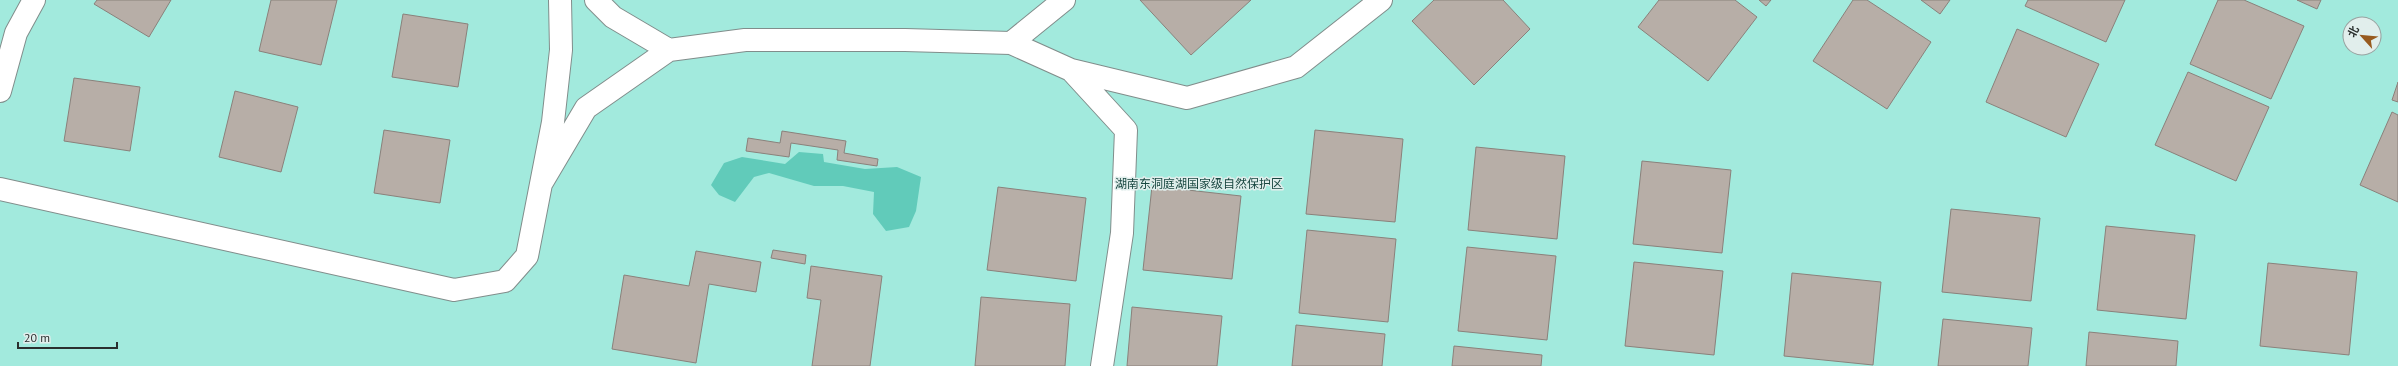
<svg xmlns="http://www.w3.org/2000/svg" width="2398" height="366" viewBox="0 0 2398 366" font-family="'PT Sans','Noto Sans SC',sans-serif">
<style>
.green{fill:#a2eadd;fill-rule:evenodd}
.water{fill:#61cbba}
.building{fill:#b7aea7;stroke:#8a817b}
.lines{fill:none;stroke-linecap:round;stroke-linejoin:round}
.minor-casing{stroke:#818d8b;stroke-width:24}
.minor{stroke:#fff;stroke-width:22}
.labels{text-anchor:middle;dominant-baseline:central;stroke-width:3;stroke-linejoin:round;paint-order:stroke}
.park-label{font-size:12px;fill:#184740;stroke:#e1eeec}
</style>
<rect width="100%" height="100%" fill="#e1eeec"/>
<!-- green -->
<path class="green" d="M0,0H2398V366H0ZM2350,24H2374V48H2350Z"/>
<!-- water -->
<path class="water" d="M799,152L823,154L824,162L865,169L897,167L921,177L916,211L909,227L886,231L873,214L874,192L843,186H814L769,173L754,177L735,202L719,195L711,185L724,163L742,157L785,164Z"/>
<!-- building -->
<path class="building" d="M97,0H171L149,37L94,4Z
M271,0H337L321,65L259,51Z
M1140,0H1251L1191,55Z
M1434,0H1503L1530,29L1474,85L1412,21Z
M1659,0H1735L1757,17L1708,81L1638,27Z
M1759,0H1771L1766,6Z
M1853,0H1867L1931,42L1887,109L1813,61Z
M1921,0H1950L1940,14Z
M2028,0H2125L2106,42L2025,6Z
M2218,0H2244L2304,26L2271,99L2190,64Z
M2297,0H2321L2317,9Z
M403,14L468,24L458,87L392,77Z
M2017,29L2099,64L2066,137L1986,102Z
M2188,72L2269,107L2236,181L2155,145Z
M74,78L140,87L130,151L64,141Z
M2398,82V102L2392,100Z
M235,91L298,107L281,172L219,157Z
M2392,112L2398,115V202L2360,185Z
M384,130L450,140L440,203L374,193Z
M1315,130L1403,139L1395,222L1306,214Z
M782,131L846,141L844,153L878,159L877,166L837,160L838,150L791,143L789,157L746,151L748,138L780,143Z
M1476,147L1565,156L1557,239L1468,230Z
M1642,161L1731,170L1722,253L1633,244Z
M1152,186L1241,196L1232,279L1143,270Z
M998,187L1086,198L1076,281L987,270Z
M1951,209L2040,218L2031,301L1942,292Z
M2106,226L2195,235L2186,319L2097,310Z
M1307,230L1396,239L1388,322L1299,313Z
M1467,247L1556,256L1547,340L1458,331Z
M773,250L806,255L805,264L771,258Z
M696,251L761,262L756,292L709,284L696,363L612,349L624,275L689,286Z
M1634,262L1723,271L1714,355L1625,346Z
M2268,263L2357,272L2349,355L2260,346Z
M811,266L882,276L870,366H812L821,300L807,298Z
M1792,273L1881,282L1873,365L1784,356Z
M981,297L1070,304L1065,366H975Z
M1132,307L1222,316L1217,366H1127Z
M1943,319L2032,328L2028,366H1938Z
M1296,325L1385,334L1382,366H1292Z
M2089,332L2178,341L2176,366H2086Z
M1454,346L1542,355L1541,366H1452Z"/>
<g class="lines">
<!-- minor casing -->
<g class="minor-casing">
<path id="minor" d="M596,0L613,17L669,50
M1011,43L1064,0
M1071,70L1126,130L1122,233L1102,366
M0,91L16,33L34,0
M541,184L586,108L669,50L745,40H905L1011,43L1071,70L1187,98L1296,67L1381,0
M0,189L454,290L505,281L527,256L553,122L561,50L560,0"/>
</g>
<!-- minor -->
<use href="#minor" class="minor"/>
</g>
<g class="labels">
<!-- park labels -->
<g class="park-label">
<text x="1199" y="183">湖南东洞庭湖国家级自然保护区</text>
</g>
</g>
<!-- north arrow -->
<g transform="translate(2362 36) rotate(297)"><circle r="19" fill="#e1eeec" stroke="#98a2a0"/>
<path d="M0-3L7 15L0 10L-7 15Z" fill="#975a1e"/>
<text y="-6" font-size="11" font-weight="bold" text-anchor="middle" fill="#2a2f2e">北</text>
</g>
<!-- scale -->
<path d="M18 342v6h99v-6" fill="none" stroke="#2a2f2e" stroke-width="2"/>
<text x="24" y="342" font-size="12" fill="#2a2f2e" stroke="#e1eeec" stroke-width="3" paint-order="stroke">20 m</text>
</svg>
